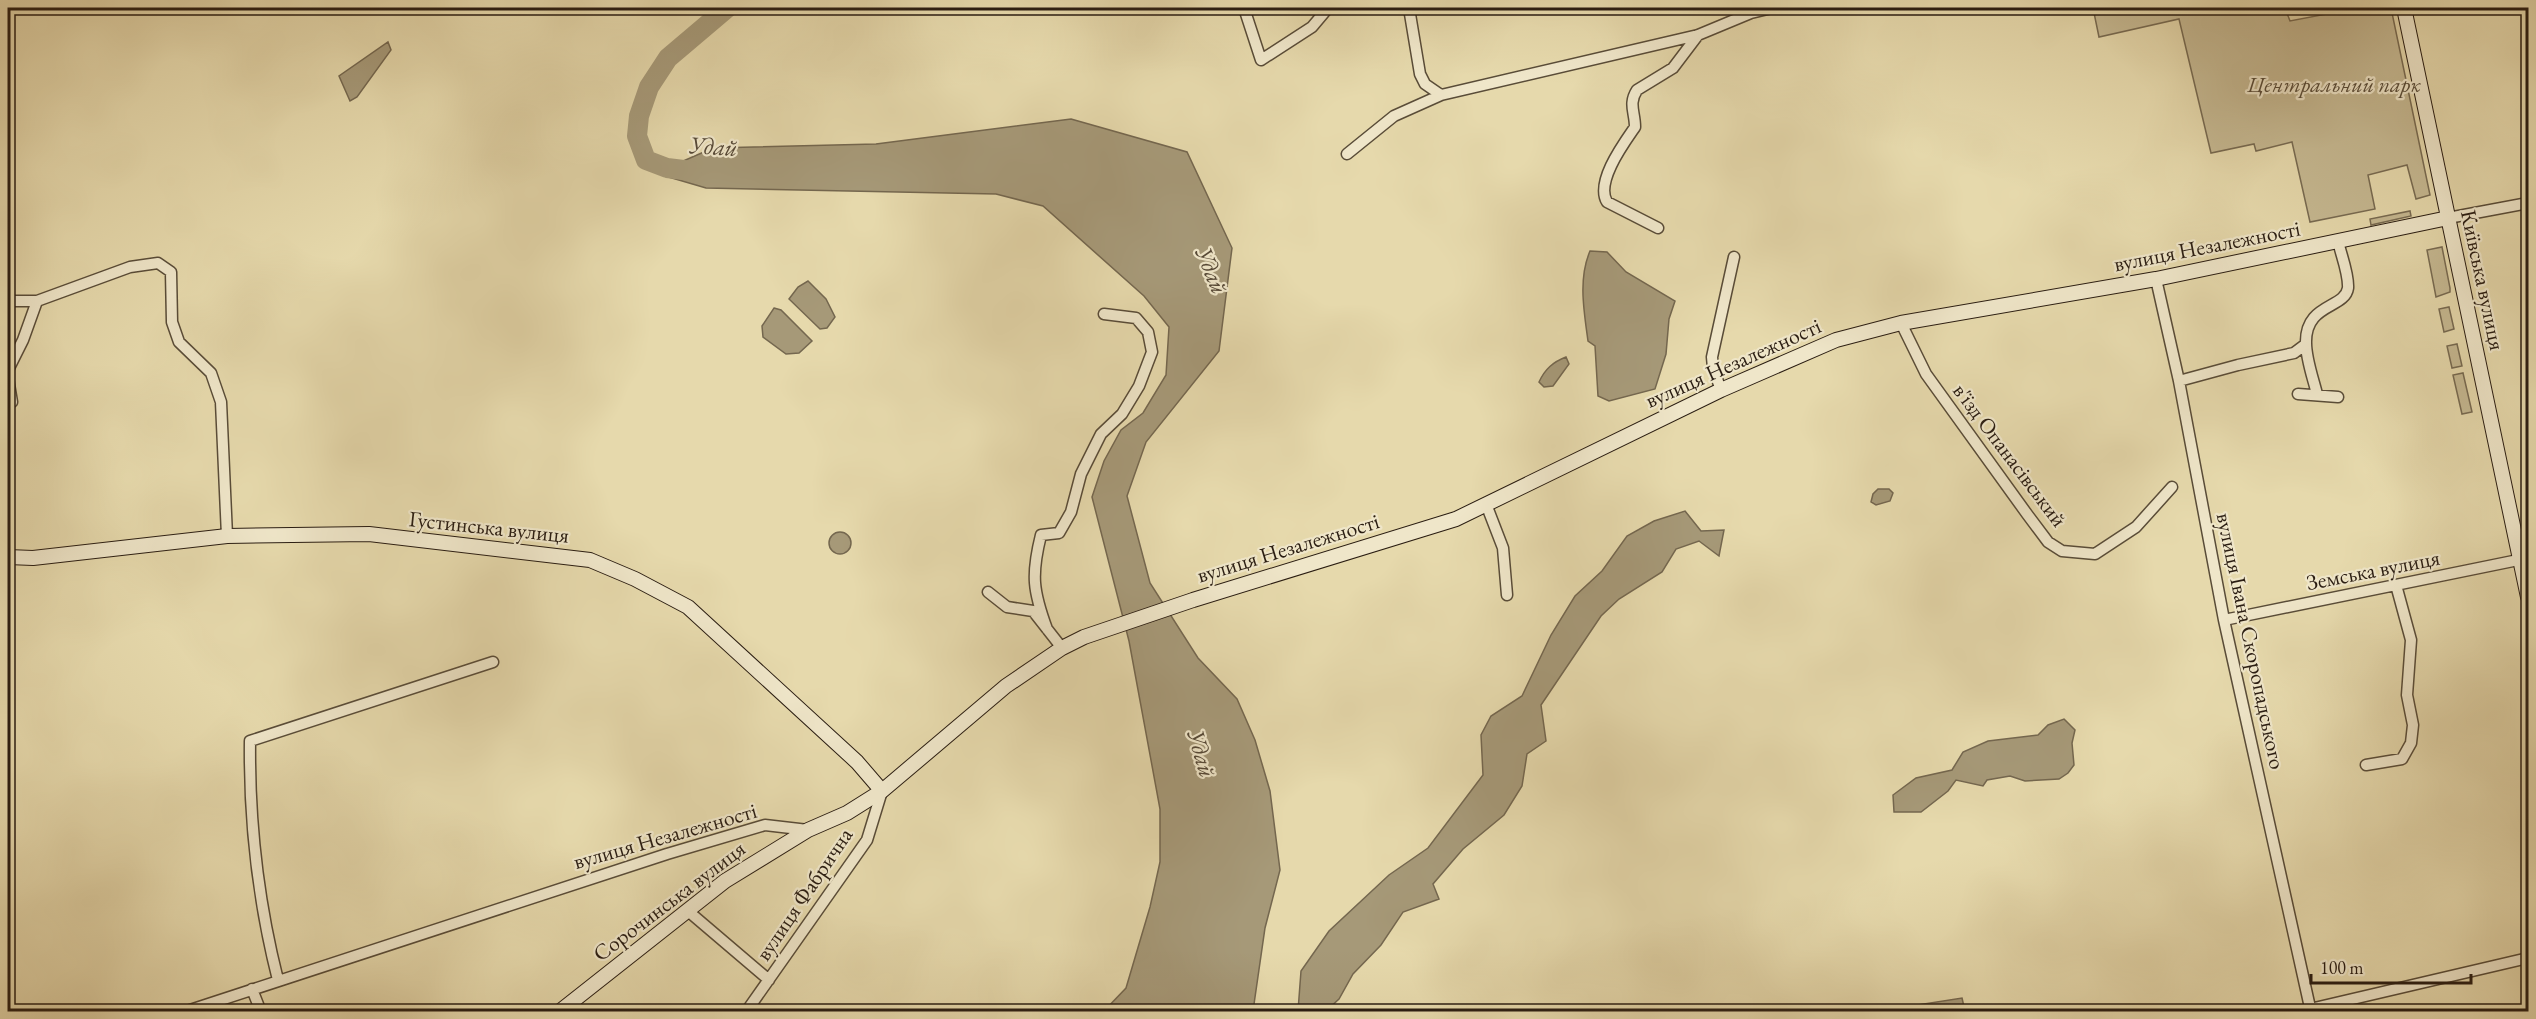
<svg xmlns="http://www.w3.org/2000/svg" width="2536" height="1019" viewBox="0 0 2536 1019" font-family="'EB Garamond',serif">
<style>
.green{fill:#c6b992;stroke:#786b52;stroke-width:1.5}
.water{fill:#a69978;stroke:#74674f;stroke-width:1.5}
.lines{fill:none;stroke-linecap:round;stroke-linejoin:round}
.river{stroke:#a69978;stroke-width:20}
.minor-casing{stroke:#594c38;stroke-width:13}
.secondary-casing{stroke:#2a1d12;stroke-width:16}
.minor{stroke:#efe6c9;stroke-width:10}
.secondary{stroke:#efe6c9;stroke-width:14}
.labels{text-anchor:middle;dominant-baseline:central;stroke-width:4.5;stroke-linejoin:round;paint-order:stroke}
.park-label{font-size:22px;font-style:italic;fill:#594c38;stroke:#efe6c9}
.street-label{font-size:22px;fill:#2a1d12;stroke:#efe6c9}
.water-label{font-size:24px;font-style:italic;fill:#554836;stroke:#efe6c9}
</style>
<rect width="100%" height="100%" fill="#e6d9ac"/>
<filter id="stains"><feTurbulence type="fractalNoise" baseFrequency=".00333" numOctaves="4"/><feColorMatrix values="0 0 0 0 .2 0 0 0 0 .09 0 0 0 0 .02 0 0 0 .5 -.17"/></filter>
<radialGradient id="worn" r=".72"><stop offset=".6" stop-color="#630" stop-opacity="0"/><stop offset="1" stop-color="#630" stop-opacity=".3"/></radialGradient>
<!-- green -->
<path class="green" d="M2093,8H2285L2290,21L2358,8H2391L2430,195L2416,199L2407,165L2368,175L2375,209L2310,222L2292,142L2256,151L2254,144L2211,153L2179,19L2099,37Z
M2410,211L2411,216L2371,225L2370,219Z
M2442,247L2450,288V292L2436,297L2427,250Z
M2449,307L2454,329L2444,332L2439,309Z
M2457,344L2462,366L2452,368L2447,346Z
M2463,373L2472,412L2462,414L2453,375Z"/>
<!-- water -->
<path class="water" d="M388,42L391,50L357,97L350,101L339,76Z
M1071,119L1187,152L1232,248L1219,351L1146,442L1127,496L1150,583L1198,658L1237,699L1255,740L1270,791L1280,870L1265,928L1253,1011H1104L1126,988L1150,907L1160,862V809L1129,641L1092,497L1104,461L1121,430L1143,413L1166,375L1169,327L1144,296L1043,206L996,194L706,188L665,176L667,168L713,148L876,144Z
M1590,251L1607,252L1626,272L1675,301L1669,319L1666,354L1655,389L1609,401L1598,396L1595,346L1588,341C1584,311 1578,279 1590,251Z
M808,281L826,299L835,317L827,328L820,329L789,299L798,287Z
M774,308L781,310L812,341L799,353L786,354L763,337L762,326Z
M1566,357L1569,364L1553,386L1544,387L1539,382C1545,369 1553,362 1566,357Z
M1878,489H1889L1893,493L1890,501L1876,505L1871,502L1873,494Z
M1685,511L1701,531L1724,530L1719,556L1699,541L1676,549L1662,572L1619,599L1601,616L1541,705L1546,741L1527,754L1522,786L1504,815L1463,849L1433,884L1439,899L1403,912L1381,945L1353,974L1339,999L1326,1011H1298L1301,971L1329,931L1389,875L1428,848L1483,775L1481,735L1491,716L1522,696L1551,635L1575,596L1602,571L1627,536L1654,521Z
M829 543a11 11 0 1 1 22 0a11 11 0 1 1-22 0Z
M2064,719L2075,730L2072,743L2074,765L2068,773L2059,779L2025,781L2010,776L1987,780L1983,786L1956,780L1948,791L1921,812H1894L1893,795L1916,778L1952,770L1963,752L1988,741L2038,735L2048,725Z
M1962,998L1965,1011H1879Z"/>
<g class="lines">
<!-- river -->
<path class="river" d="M692,171L667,168L646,160L637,136L639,116L649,87L668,58L727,8"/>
<!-- minor casing -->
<g class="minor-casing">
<path id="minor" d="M1244,8L1261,60L1312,27L1328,8
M1409,8L1420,74L1425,84L1441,95
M1347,154L1394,116L1441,95L1698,35L1751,13L1772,8
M2448,218L2528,203
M1658,228L1607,202C1595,182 1624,143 1635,127C1635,112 1628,104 1637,90L1673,68L1698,35
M2156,279L2179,381L2224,620L2311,1012
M8,301H37L130,267L158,263L171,272L172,322L179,342L211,373L221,402L227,536
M1901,323L1926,374L2027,514L2048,542L2062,551L2095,554L2136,527L2172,487
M8,370L23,340L37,301
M8,378L12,402
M2179,381L2238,365L2294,353L2306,344
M1721,390L1713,368L1712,357L1734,257
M2298,394L2338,397
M2317,394C2313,378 2306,359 2306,343C2305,303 2345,309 2348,288C2349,274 2341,255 2338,241
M1486,504L1503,548L1507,595
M988,592L1007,607L1033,611L1062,648
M2224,620L2528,558
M1047,629C1033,591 1031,575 1041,535L1059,533L1071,512L1081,474L1101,434L1122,414L1139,386L1152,352L1148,332L1136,318L1104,314
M2366,765L2402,759L2411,743L2413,725L2407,695L2411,640L2396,585
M688,911L769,980
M278,980C258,901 249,823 250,741L493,662
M252,989L261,1012
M2310,1009L2528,958
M184,1012L667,854L765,825L808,830
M746,1012L867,840L882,791"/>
</g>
<!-- secondary casing -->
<g class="secondary-casing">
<path id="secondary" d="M2404,8L2528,597
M8,557L33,558L227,536L369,534L590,560L635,579L688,607L857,762L882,791
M559,1012L725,881L808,830L847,813L882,791L1006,686L1062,648L1084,637L1193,600L1456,519L1721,390L1836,340L1901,323L2156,279L2448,218"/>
</g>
<!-- minor -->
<use href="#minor" class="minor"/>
<!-- secondary -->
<use href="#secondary" class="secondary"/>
</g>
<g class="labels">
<!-- park labels -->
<g class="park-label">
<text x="2334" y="84">Центральний парк</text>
</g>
<!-- street labels -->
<g class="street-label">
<text transform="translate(2207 246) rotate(-11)">вулиця Незалежності</text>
<text transform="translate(2483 280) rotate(78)">Київська вулиця</text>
<text transform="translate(1733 363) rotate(-24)">вулиця Незалежності</text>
<text transform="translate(2010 455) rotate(53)">в'їзд Опанасівський</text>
<text transform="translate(489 527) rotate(6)">Густинська вулиця</text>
<text transform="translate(1288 548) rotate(-17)">вулиця Незалежності</text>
<text transform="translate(2373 570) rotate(-11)">Земська вулиця</text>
<text transform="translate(2251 641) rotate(78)">вулиця Івана Скоропадського</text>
<text transform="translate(665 836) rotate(-16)">вулиця Незалежності</text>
<text transform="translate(804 894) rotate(-56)">вулиця Фабрична</text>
<text transform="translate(669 901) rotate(-37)">Сорочинська вулиця</text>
</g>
<!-- water labels -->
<g class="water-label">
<text transform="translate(713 146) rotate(4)">Удай</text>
<text transform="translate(1212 270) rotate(68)">Удай</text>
<text transform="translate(1202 753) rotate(74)">Удай</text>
</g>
</g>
<!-- margin -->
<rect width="2536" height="1019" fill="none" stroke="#e6d9ac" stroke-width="30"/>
<rect x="9" y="9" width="2518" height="1001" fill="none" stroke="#2a1d12" stroke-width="3"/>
<rect x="15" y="15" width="2506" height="989" fill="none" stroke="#2a1d12" stroke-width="1.5"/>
<!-- scale -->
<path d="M2311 974v9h160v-9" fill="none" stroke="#2a1d12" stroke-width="3"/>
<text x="2320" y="974" font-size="18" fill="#2a1d12" stroke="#efe6c9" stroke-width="4.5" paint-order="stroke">100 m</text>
<rect width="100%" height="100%" filter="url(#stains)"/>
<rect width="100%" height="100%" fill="url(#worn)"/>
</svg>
